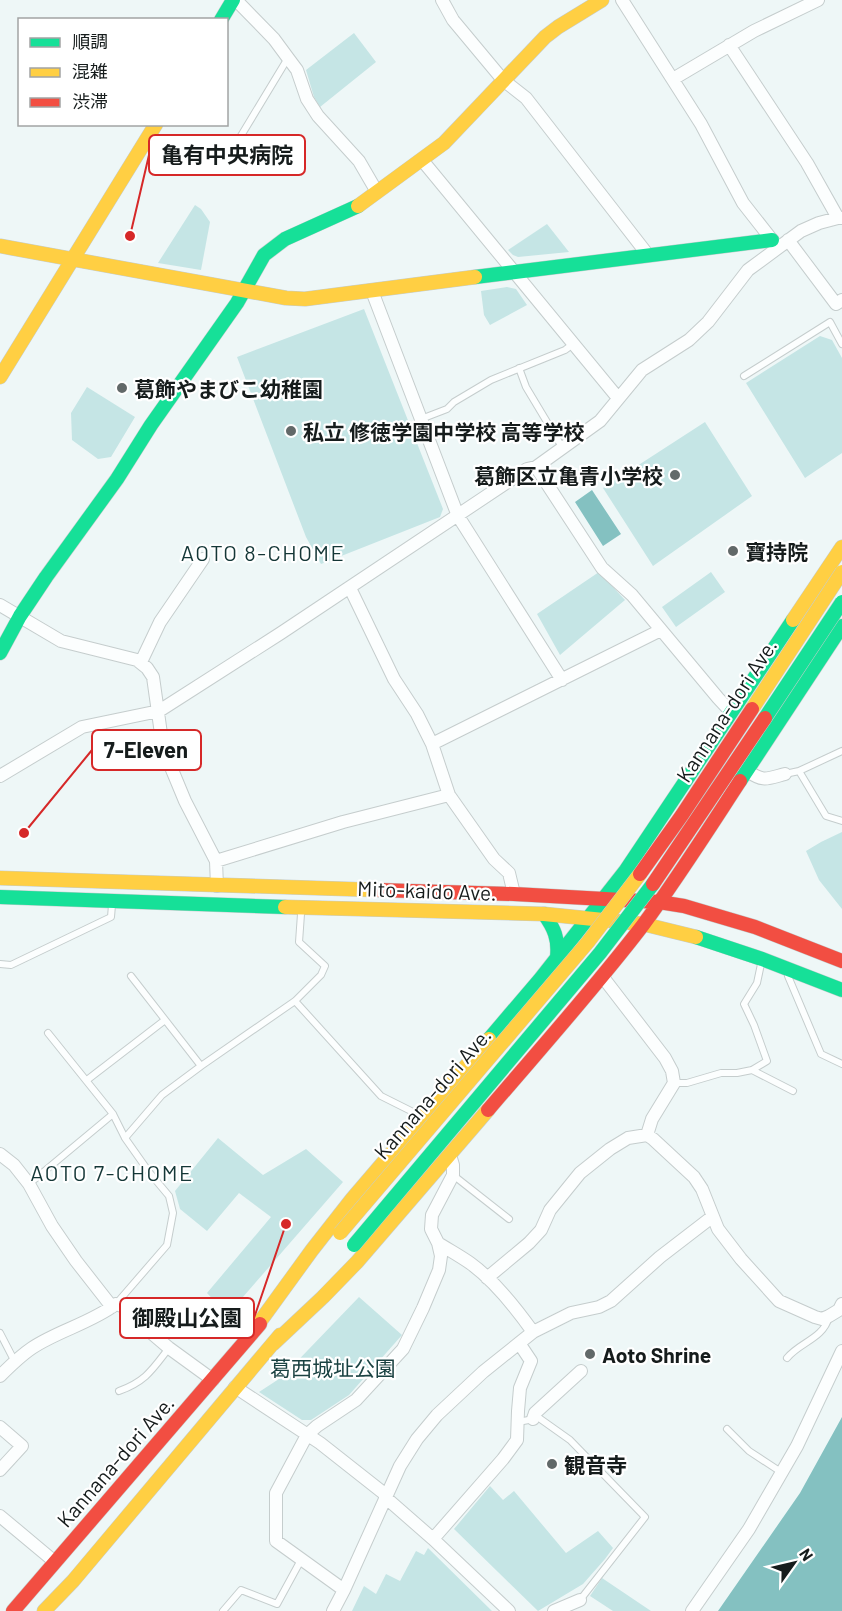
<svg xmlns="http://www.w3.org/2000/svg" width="842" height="1611" viewBox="0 0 842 1611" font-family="Barlow,'Noto Sans JP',sans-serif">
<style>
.green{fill:#c5e5e5}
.water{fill:#84c1c1}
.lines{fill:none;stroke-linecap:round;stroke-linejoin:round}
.lane-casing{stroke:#c5cdcd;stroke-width:8}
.street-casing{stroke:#c5cdcd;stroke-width:14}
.fast-casing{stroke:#c5cdcd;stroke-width:15}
.slow-casing{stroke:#c5cdcd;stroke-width:15}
.jam-casing{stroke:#c5cdcd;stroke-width:15}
.lane{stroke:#fcfefe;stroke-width:6}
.street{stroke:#fcfefe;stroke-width:12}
.fast{stroke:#16e098;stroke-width:14}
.slow{stroke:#ffcf43;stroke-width:14}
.jam{stroke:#f24e42;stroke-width:14}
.fast-bridge-casing{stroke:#c5cdcd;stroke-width:15;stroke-linecap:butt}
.slow-bridge-casing{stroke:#c5cdcd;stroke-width:15;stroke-linecap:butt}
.jam-bridge-casing{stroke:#c5cdcd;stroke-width:15;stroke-linecap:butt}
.fast-bridge{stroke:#16e098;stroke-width:14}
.slow-bridge{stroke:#ffcf43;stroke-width:14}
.jam-bridge{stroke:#f24e42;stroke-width:14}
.poi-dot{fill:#626969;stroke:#fff;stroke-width:2}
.labels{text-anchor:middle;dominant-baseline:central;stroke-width:4.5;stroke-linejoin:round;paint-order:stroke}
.poi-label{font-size:21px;font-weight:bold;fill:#161c1c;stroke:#fff;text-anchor:start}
.street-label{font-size:21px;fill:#161c1c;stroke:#fff}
.park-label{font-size:21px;fill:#1a4242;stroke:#fff}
.neighbourhood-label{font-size:22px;letter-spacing:1.5px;fill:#143737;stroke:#fff}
.leader{fill:none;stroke:#d62828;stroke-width:2}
.callout-dot{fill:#d62828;stroke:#fff;stroke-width:2}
.callout{fill:#fff;stroke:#d62828;stroke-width:2}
.callout-label{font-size:22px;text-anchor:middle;font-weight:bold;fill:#161c1c}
</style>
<rect width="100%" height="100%" fill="#eef7f7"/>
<!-- green -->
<path class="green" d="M354,33L376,62L320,107L314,97L306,70Z
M195,205L201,209L210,222L201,270L158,263Z
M547,224L569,252L518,257L513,255L508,250Z
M507,287L516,289L527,305L490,325L484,315L481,291Z
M364,309L443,509L440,517L321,564L306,537L237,357Z
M820,336L832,340L842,358V453L805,478L746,383Z
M87,387L135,417L111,457L98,459L72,440L71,413Z
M705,422L752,496L653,566L603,488Z
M599,572L625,600L560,655L537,614Z
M711,572L725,592L676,627L662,607Z
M842,832V909L819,880L806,851L821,842Z
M218,1138L263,1175L306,1149L343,1182L236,1305L232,1320L207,1293L271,1217L239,1193L207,1231L180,1209L175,1191Z
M359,1297L402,1335L349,1395L311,1420H302L259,1392L282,1377Z
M490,1486L503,1500L514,1491L566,1553L598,1531L613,1548L605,1559L583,1584L538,1611L454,1529Z
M428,1548L492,1611H352L364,1586L376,1594L386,1574L400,1581L416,1551L424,1555Z
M602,1578L651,1611H613L590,1596Z"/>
<!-- water -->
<path class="water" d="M592,490L621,534L603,546L575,502Z
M842,1417V1611H718L800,1493Z"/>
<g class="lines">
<!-- lane casing -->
<g class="lane-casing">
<path id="lane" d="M239,139L288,58
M519,368L526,387L562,447
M744,376L830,322L842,344
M421,419L447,409L454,402L491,380L565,350L573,344
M799,771L826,816L842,821
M785,774L799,771L842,751
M0,964L11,965L111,917L112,905
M131,976L201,1066
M788,976L821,1054L842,1064
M295,1001L381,1096L419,1115
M48,1033L113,1114L125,1138L149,1172L169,1196L173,1213L167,1245L116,1304
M752,1070L793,1091
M87,1080L165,1020
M674,1083H687L721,1073H737L752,1070L767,1061L754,1025L744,1004L757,983L761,964
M125,1138L162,1095L201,1066L295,1001L321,975L325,966L299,942L301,914
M453,1175L509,1219
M29,1184L113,1114
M0,1333L15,1362
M787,1358C800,1342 823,1339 829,1317
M119,1391C146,1381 152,1370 169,1348
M518,1422L539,1418L570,1440L645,1517L580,1600
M727,1429L749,1451L781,1472
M223,1611L241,1590L277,1604L301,1560"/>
</g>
<!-- street casing -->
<g class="street-casing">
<path id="street" d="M236,0L274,39L288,58L297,70L307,99L318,116L359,161L377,192
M442,0L453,20L503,80L526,98L648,255
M622,0L701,124L743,203L776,245
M729,45L807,163L838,218
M673,79L754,31L818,0
M422,160L618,398
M788,240L836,304L842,300
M372,291L458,516L562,680
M536,467L602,568L632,595L718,698L731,712
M350,588L394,679L417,714L432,744L449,795L494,859L509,873L514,894
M0,605L61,641L137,660L147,668L153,677L163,748L185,801L216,861L217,886
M141,662L160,622L203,559
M432,744L661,630
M747,771C764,782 766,779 785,774
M0,776L82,727L159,711L281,633L527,469L536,467L600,421L642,370L689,340L708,322L748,270L801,231L819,223L838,218H842
M216,861L343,822L449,795
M602,976L665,1058L672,1071L674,1083L652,1119L647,1135L653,1139L694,1177L702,1189L718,1229L741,1259L779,1301L815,1317L822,1319L829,1316L839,1310L842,1304
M0,1154L14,1165L29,1184L52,1226L76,1261L112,1307
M438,1243C449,1250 460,1256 470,1263C495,1281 516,1308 533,1332
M487,1278L529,1243L541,1230L550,1210L580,1173L610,1149L628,1138L647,1135
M0,1376C10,1366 20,1356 32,1348C57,1331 91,1323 116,1304L124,1307L135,1319L169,1348L213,1380
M235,1387L320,1443L386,1495
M533,1419L535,1413L581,1371
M0,1427L22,1446L0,1470
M385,1497L433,1539L509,1611
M0,1516L55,1562
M433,1539L503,1459L517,1440L518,1411L520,1388L531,1361L519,1343
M344,1590L400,1466L417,1439L437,1415L483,1372L533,1332L571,1313L599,1307L611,1301L660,1257L712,1217
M333,1611L344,1590L276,1541V1493L307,1435L317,1426L356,1400L403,1349L423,1308L439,1270L441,1256L438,1243L431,1229L432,1215L453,1175V1165L450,1155
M554,1611L580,1600
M692,1611L749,1529L797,1446L842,1351"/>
</g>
<!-- fast casing -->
<g class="fast-casing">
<path id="fast" d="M221,20L233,0
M475,277L772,240
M0,653L20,616L46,577L117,479L151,425L237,303L264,255L285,239L358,206
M740,781L842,626
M0,897L285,907
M544,914C554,928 559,939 557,957
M696,937L762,959L842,990
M489,1039L541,978L626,870L793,620"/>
</g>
<!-- slow casing -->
<g class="slow-casing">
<path id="slow" d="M358,206L444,143L545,37L558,27L602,0
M0,246L286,298L305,299L475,277
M0,377L156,124
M793,620L842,547
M0,878L378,890
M285,907L544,914L643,924L696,937
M251,1334L312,1250L352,1199L489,1039
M273,1344L323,1297L357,1262L488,1110
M44,1611L73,1581L280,1335"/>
</g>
<!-- jam casing -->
<g class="jam-casing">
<path id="jam" d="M378,890L514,894L659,902L684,906L755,927L842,961
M488,1110C540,1049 594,989 643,925C677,879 708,830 740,781
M13,1611L260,1324"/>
</g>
<!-- lane -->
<use href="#lane" class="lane"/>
<!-- street -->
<use href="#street" class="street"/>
<!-- fast -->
<use href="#fast" class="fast"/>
<!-- slow -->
<use href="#slow" class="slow"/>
<!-- jam -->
<use href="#jam" class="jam"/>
<!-- fast-bridge casing -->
<g class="fast-bridge-casing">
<path id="fast-bridge" d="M765,718L842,602
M354,1245L600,953L653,884"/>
</g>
<!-- slow-bridge casing -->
<g class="slow-bridge-casing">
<path id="slow-bridge" d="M752,709L842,572
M340,1233L588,942L640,874"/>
</g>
<!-- jam-bridge casing -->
<g class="jam-bridge-casing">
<path id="jam-bridge" d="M640,874L682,815L752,709
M653,884L765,718"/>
</g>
<!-- fast-bridge -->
<use href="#fast-bridge" class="fast-bridge"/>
<!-- slow-bridge -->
<use href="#slow-bridge" class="slow-bridge"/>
<!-- jam-bridge -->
<use href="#jam-bridge" class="jam-bridge"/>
</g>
<!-- markers -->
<g class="poi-dot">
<circle cx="122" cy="388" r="6"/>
<circle cx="291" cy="431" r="6"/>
<circle cx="675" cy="475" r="6"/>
<circle cx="733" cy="551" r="6"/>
<circle cx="590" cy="1354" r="6"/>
<circle cx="552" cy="1464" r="6"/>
</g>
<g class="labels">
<!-- poi labels -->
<g class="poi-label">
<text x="134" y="388">葛飾やまびこ幼稚園</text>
<text x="303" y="431">私立 修徳学園中学校 高等学校</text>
<text x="663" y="475" text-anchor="end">葛飾区立亀青小学校</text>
<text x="745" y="551">寶持院</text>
<text x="602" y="1354">Aoto Shrine</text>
<text x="564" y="1464">観音寺</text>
</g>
<!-- street labels -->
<g class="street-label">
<text transform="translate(726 710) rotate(-57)">Kannana-dori Ave.</text>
<text transform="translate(427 890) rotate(2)">Mito-kaido Ave.</text>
<text transform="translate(432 1093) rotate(-49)">Kannana-dori Ave.</text>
<text transform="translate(115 1461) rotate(-49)">Kannana-dori Ave.</text>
</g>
<!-- park labels -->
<g class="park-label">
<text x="333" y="1367">葛西城址公園</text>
</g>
<!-- neighbourhood labels -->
<g class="neighbourhood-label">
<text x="263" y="552">AOTO 8-CHOME</text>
<text x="112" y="1172">AOTO 7-CHOME</text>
</g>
</g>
<!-- callouts -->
<path class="leader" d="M130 236L149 155M24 833L92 750M286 1224L254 1318"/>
<g class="callout-dot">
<circle cx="130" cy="236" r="6"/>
<circle cx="24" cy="833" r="6"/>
<circle cx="286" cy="1224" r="6"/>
</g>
<g class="callout">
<rect x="149" y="135" width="156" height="40" rx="6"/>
<rect x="92" y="730" width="109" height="40" rx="6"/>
<rect x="120" y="1298" width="134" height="40" rx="6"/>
</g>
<g class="callout-label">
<text x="227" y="163">亀有中央病院</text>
<text x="146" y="758">7-Eleven</text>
<text x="187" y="1326">御殿山公園</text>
</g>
<!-- legend -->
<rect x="18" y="18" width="210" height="108" fill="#ffffff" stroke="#a2a4a4" stroke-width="1.5"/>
<rect x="30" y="38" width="30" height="9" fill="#16e098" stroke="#a2a4a4" stroke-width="1.5"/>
<text x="72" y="48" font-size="18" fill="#161c1c">順調</text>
<rect x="30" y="68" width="30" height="9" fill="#ffcf43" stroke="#a2a4a4" stroke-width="1.5"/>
<text x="72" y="78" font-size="18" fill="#161c1c">混雑</text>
<rect x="30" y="98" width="30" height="9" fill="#f24e42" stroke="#a2a4a4" stroke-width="1.5"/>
<text x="72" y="108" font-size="18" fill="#161c1c">渋滞</text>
<!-- north arrow -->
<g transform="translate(794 1563) rotate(56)" stroke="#ffffff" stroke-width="4.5" paint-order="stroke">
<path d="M0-4.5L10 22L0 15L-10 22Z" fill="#161c1c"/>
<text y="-9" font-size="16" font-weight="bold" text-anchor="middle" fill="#161c1c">N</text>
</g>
</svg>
